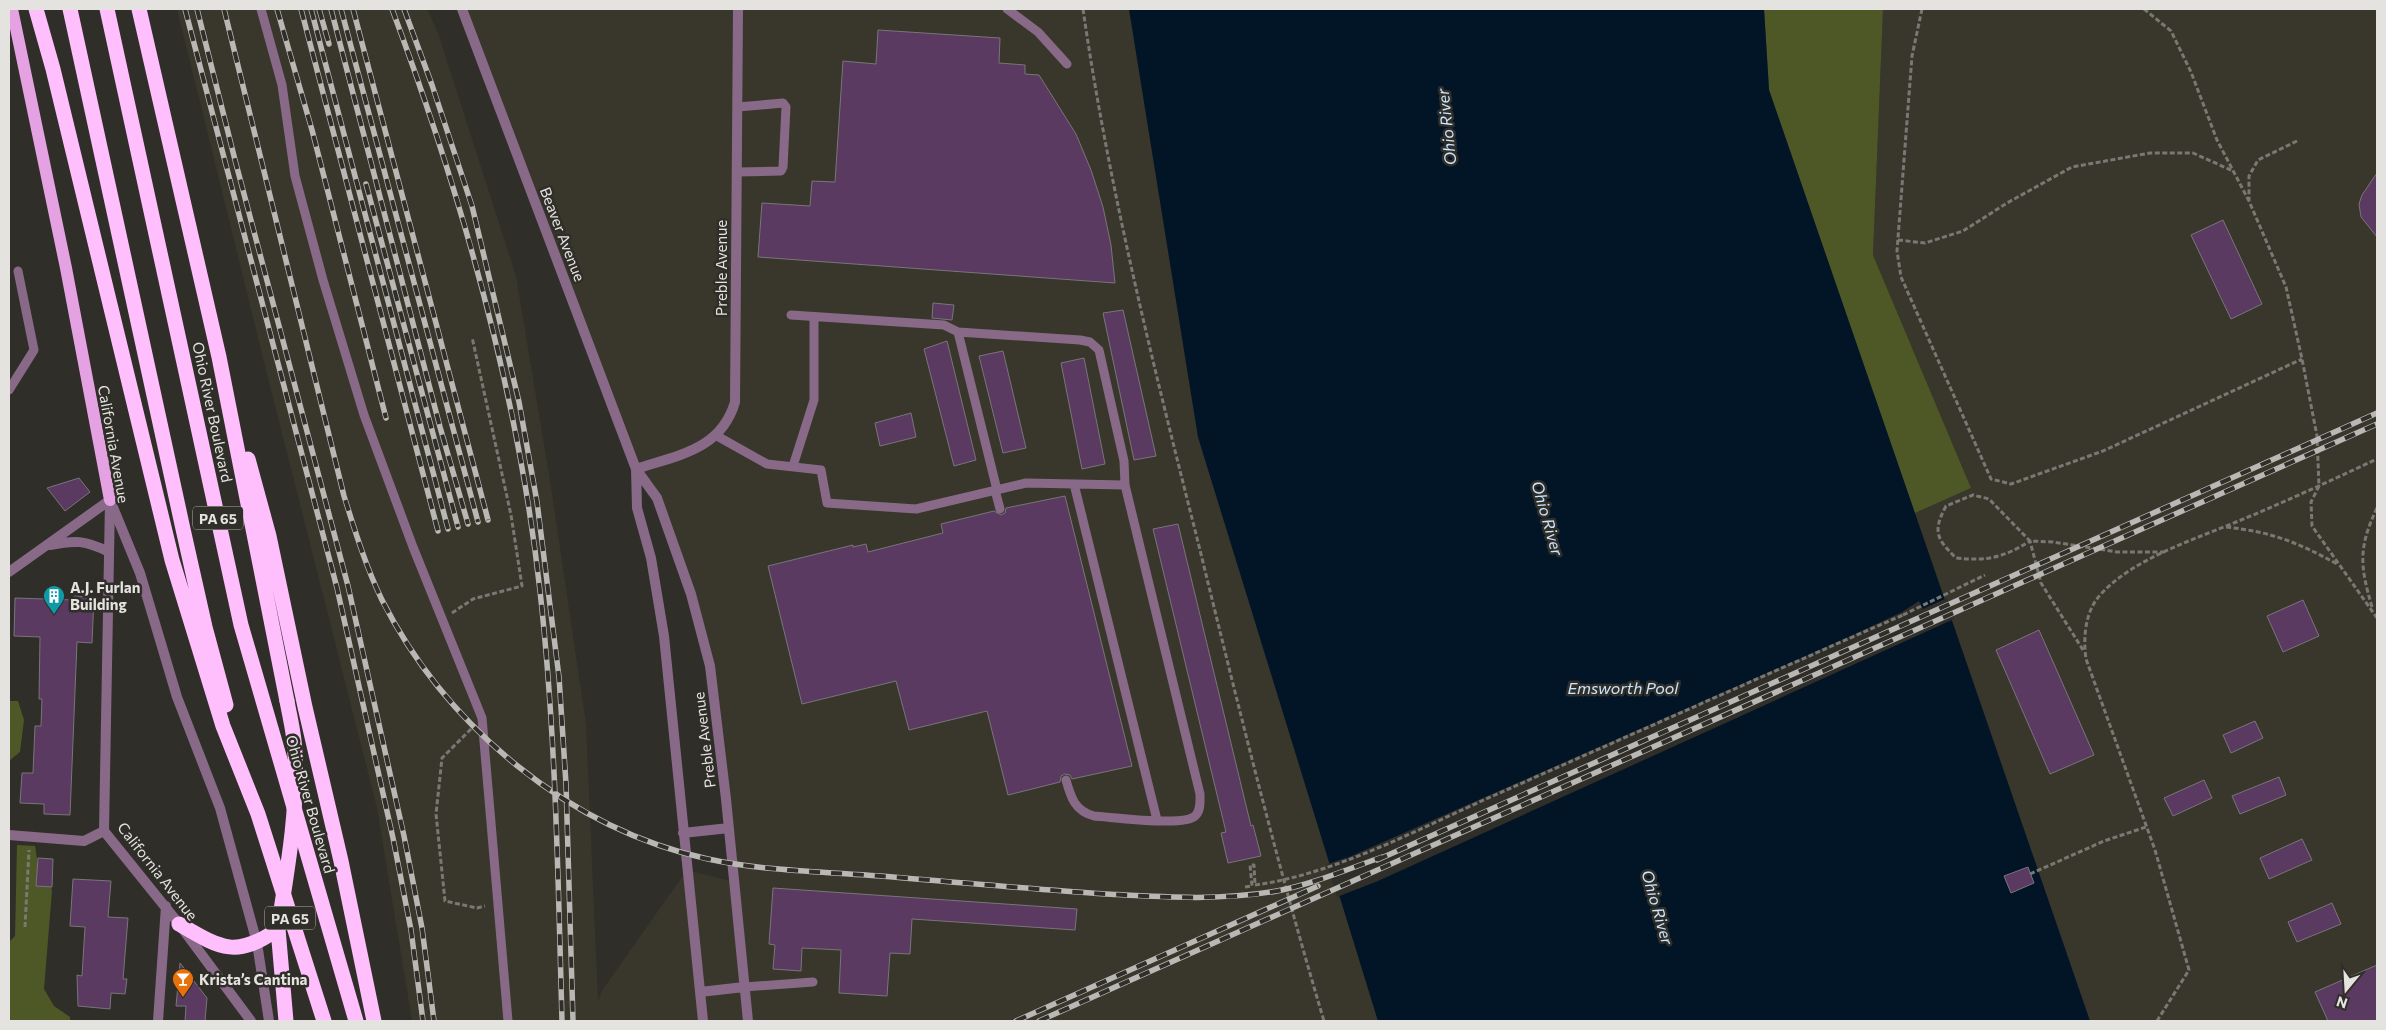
<svg xmlns="http://www.w3.org/2000/svg" width="2386" height="1030" viewBox="0 0 2386 1030" font-family="Commissioner,sans-serif">
<style>
.built{fill:#39372b}
.green{fill:#4d5826}
.water{fill:#021527}
.pier{fill:#2f2e29}
.building{fill:#5a3a61;stroke:#79757a}
.lines{fill:none;stroke-linecap:round;stroke-linejoin:round}
.path{stroke:#797874;stroke-width:3;stroke-dasharray:5 2.5;stroke-linecap:butt}
.service{stroke:#896988;stroke-width:9}
.minor{stroke:#896988;stroke-width:10}
.tertiary{stroke:#896988;stroke-width:10}
.primary{stroke:#e4a2e2;stroke-width:12}
.motorway{stroke:#ffbffd;stroke-width:15}
.rail-casing{stroke:#b9b8b5;stroke-width:5.5}
.rail{stroke:#2f2e29;stroke-width:4;stroke-dasharray:11;stroke-linecap:butt}
.path-bridge{stroke:#797874;stroke-width:3;stroke-dasharray:5 2.5;stroke-linecap:butt}
.motorway-bridge{stroke:#ffbffd;stroke-width:15}
.labels{text-anchor:middle;dominant-baseline:central;stroke-width:5;stroke-linejoin:round;paint-order:stroke}
.shield{fill:#2f2e29;stroke:#aeada9;stroke-width:1}
.shield-label{font-size:14px;font-weight:bold;fill:#e4e3e0}
.street-label{font-size:15px;fill:#e4e3e0;stroke:#2f2e29}
.poi-label{font-size:15px;font-weight:bold;fill:#e4e3e0;stroke:#2f2e29;text-anchor:start}
.water-label{font-size:16px;font-style:italic;fill:#cce5fd;stroke:#2f2e29}
</style>
<rect width="100%" height="100%" fill="#2f2e29"/>
<!-- built -->
<path class="built" d="M177,9H427L438,33L516,276L551,487L586,724L598,1001L603,989L687,870L734,882L710,666L657,498L636,469L462,9H1129L1198,437L1378,1021H412L377,808L267,374Z
M1883,9H2377V1021H2090L1915,513L1971,488L1873,255Z"/>
<!-- green -->
<path class="green" d="M1764,9H1883L1873,255L1971,488L1915,513L1769,90Z
M9,701H18L24,720L20,752L9,761Z
M17,845L35,846L38,866L49,879L52,891L44,989L54,1006L70,1017V1021H9V942L15,936Z"/>
<!-- water -->
<path class="water" d="M1129,9H1764L1769,90L2090,1021H1378L1198,437Z"/>
<!-- pier -->
<path class="pier" d="M1947,598L1954,619L1378,881L1337,897L1327,864L1349,857L1842,640L1902,612L1919,601L1923,609Z"/>
<!-- building -->
<path class="building" d="M878,30L1000,38L999,63L1025,65V74L1039,75L1076,134L1091,170L1103,207L1111,245L1115,283L758,257L762,203L810,206L812,181L835,182L843,61L876,64Z
M2377,173V237L2361,217L2359,204L2362,195Z
M2223,220L2262,304L2231,319L2191,235Z
M933,303L954,305L952,320L932,318Z
M1123,310L1156,456L1134,460L1103,313Z
M947,341L976,460L954,466L924,349Z
M1003,351L1026,448L1003,453L979,356Z
M1084,358L1105,464L1082,469L1061,363Z
M911,413L916,437L880,446L875,423Z
M79,478L90,492L65,511L47,488Z
M1065,496L1132,766L1072,779L1070,775L1065,774L1061,776L1060,782L1008,795L987,711L909,730L896,681L802,704L768,566L853,545V547L866,544L868,552L943,533L941,524L994,511L1001,515L1005,513L1006,508Z
M1178,524L1251,826L1253,825L1261,856L1228,863L1221,833L1226,832L1153,529Z
M74,596L94,597L92,643L77,642L70,815L44,814V804L20,803L22,773H33L35,726H41L42,699H39L40,637L14,636L15,598L74,600Z
M2303,600L2319,636L2283,652L2267,616Z
M2039,630L2094,755L2050,774L1996,650Z
M2255,721L2263,738L2231,753L2223,735Z
M2279,777L2286,795L2240,814L2232,796Z
M2204,780L2212,798L2173,816L2164,798Z
M2302,839L2312,860L2269,879L2260,858Z
M38,858L53,859L52,887L36,886Z
M2028,867L2034,883L2011,893L2004,876Z
M73,879L111,881L108,917L128,918L123,979H127L125,994L111,993L110,1009L78,1006L77,975L82,976L85,927L70,926Z
M773,888L1077,909L1075,930L912,919L910,954L890,953L887,996L839,993L841,950L802,948L801,971L773,969L775,945L769,944Z
M2332,903L2341,924L2297,942L2288,922Z
M180,963L207,998L205,1021H185L186,1006H176Z
M2377,965V1021H2328L2315,992Z"/>
<g class="lines">
<!-- path -->
<path class="path" d="M1083,9C1109,190 1154,368 1199,546C1238,705 1277,864 1324,1021
M1922,9L1912,56L1897,251L1901,277L1991,479L2011,484L2103,451L2302,359
M2144,9L2171,31L2191,72L2217,140L2249,201
M2297,141L2258,160L2249,176V201L2286,287L2302,359L2317,436L2319,486L2311,502L2312,526L2377,618
M1898,240L1925,243L1963,231L2007,203L2072,167L2150,153H2193L2233,171
M2226,527C2272,532 2297,542 2337,564
M2372,607C2360,566 2358,548 2377,508
M452,613L473,599L522,586L511,515L472,337
M1903,615L1985,575
M2083,650L2041,583L2030,541C2003,558 1987,561 1956,558C1937,539 1932,532 1946,506L1973,495L1989,499L2030,541L2053,542L2117,552H2165
M471,729L442,758L436,814L445,901L477,908L485,906
M2030,874L2104,841L2146,827
M1245,887L1252,886L1250,865H1254L1255,885
M25,927L29,850
M2157,1021L2189,970L2155,850L2086,659C2083,637 2085,611 2101,594C2134,558 2196,539 2241,520C2287,501 2332,480 2377,459"/>
<!-- service -->
<path class="service" d="M261,9L282,85L295,176L323,280L364,415L413,547L482,718L508,1021
M1007,9L1038,32L1067,64
M737,172L781,171L783,167L786,107L783,103L738,107
M791,315L944,325L958,332L1080,340L1090,342L1099,350L1124,461L1125,485L1200,794C1200,802 1201,811 1195,816C1184,827 1112,817 1094,816C1075,811 1071,798 1066,780
M958,332L997,490
M9,390L34,350L18,271
M717,436L767,464L821,470L827,503L916,509L1026,483L1125,485
M793,466L814,400V317
M1074,484L1157,820
M995,490L1000,509
M744,987L813,982"/>
<!-- minor -->
<path class="minor" d="M636,469C678,455 721,450 735,402L738,9
M110,501L104,831L179,924L251,1021
M9,835L84,841L104,831
M158,1021L166,906"/>
<!-- tertiary -->
<path class="tertiary" d="M462,9L636,469L657,498L691,594L710,666L726,799L748,1021
M636,469L637,508L651,558L664,636L703,1021
M50,545C75,540 85,540 109,552
M9,572L110,500L140,573L177,697L220,808L257,943L269,1021
M683,833L729,828
M700,992L744,987"/>
<!-- primary -->
<path class="primary" d="M12,9L66,268L110,500"/>
<!-- motorway -->
<path class="motorway" d="M36,9L53,69L172,560L223,726L258,814L324,1021
M70,9L183,529L205,627L226,705
M107,9L241,625L356,1021
M139,9L219,357L287,701
M248,459L269,536L305,707L341,861L374,1021
M179,924C220,948 236,959 278,929L286,1021"/>
<!-- rail casing -->
<g class="rail-casing">
<path id="rail" d="M185,9L337,588L393,838L411,930L423,1021
M197,9L235,160L348,586L404,836L422,928L434,1021
M224,9L344,496C355,531 366,567 382,600C446,726 569,829 708,859C754,869 802,871 849,874C887,876 926,880 965,883C1012,887 1059,891 1106,894C1163,897 1220,901 1277,891C1313,884 1348,869 1382,857
M277,9L312,130L386,418
M301,9L438,531
M311,9L448,529
M319,9L329,44
M331,9L440,427L468,524
M341,9L478,522
M353,9L488,520
M392,9C462,196 518,392 540,591C556,734 558,878 562,1021
M404,9L432,85L472,206L519,402L537,502L559,677L566,784L573,1021
M366,184L458,527
M1377,860L2377,413
M1016,1021L1318,886
M1039,1021L2377,424"/>
</g>
<!-- rail -->
<use href="#rail" class="rail"/>
<!-- path-bridge -->
<path class="path-bridge" d="M1255,885C1336,874 1420,828 1495,795C1631,735 1767,674 1903,615"/>
<!-- motorway-bridge -->
<path class="motorway-bridge" d="M278,929C287,871 298,813 295,754C295,736 290,718 287,701"/>
</g>
<!-- icons -->
<defs>
<g id="building-pin" transform="scale(1.125)"><path d="M0 17L-7.5 6A9.5 9.5 0 1 1 7.5 6Z" fill="#0f9aa8" stroke="#2f2e29"/><path d="M-4-6H4V6H1V3H-1V6H-4ZM-2.5-4.3h1.7v1.8h-1.7ZM.8-4.3h1.7v1.8H.8ZM-2.5-1h1.7V.8h-1.7ZM.8-1h1.7V.8H.8Z" fill="#fff"/></g>
<g id="bar-pin" transform="scale(1.125)"><path d="M0 17L-7.5 6A9.5 9.5 0 1 1 7.5 6Z" fill="#e8710a" stroke="#2f2e29"/><path d="M-6-5H6L.8 .8V4.5H3.5V6h-7V4.5H-.8V.8Z" fill="#fff"/></g>
</defs>
<g fill-rule="evenodd">
<use href="#building-pin" x="54" y="596"/>
<use href="#bar-pin" x="183" y="979"/>
</g>
<g class="labels">
<!-- shield labels -->
<g class="shield">
<rect x="193" y="506.5" width="50" height="23" rx="4"/>
<rect x="265" y="906.5" width="50" height="23" rx="4"/>
</g>
<g class="shield-label">
<text x="218" y="518">PA 65</text>
<text x="290" y="918">PA 65</text>
</g>
<!-- street labels -->
<g class="street-label">
<text transform="translate(563 234) rotate(69)">Beaver Avenue</text>
<text transform="translate(721 268) rotate(-90)">Preble Avenue</text>
<text transform="translate(213 412) rotate(78)">Ohio River Boulevard</text>
<text transform="translate(114 444) rotate(80)">California Avenue</text>
<text transform="translate(704 740) rotate(-97)">Preble Avenue</text>
<text transform="translate(311 804) rotate(74)">Ohio River Boulevard</text>
<text transform="translate(158 871) rotate(52)">California Avenue</text>
</g>
<!-- poi labels -->
<g class="poi-label">
<text x="70" y="587">A.J. Furlan<tspan x="70" dy="17">Building</tspan></text>
<text x="199" y="979">Krista’s Cantina</text>
</g>
<!-- water labels -->
<g class="water-label">
<text transform="translate(1446 127) rotate(-96)">Ohio River</text>
<text transform="translate(1548 518) rotate(74)">Ohio River</text>
<text x="1623" y="687">Emsworth Pool</text>
<text transform="translate(1658 907) rotate(74)">Ohio River</text>
</g>
</g>
<!-- border -->
<rect width="2386" height="1030" fill="none" stroke="#e4e3e0" stroke-width="20"/>
<!-- north arrow -->
<g transform="translate(2346 990) rotate(198)" stroke="#2f2e29" stroke-width="4" paint-order="stroke">
<path d="M0-4L9 19L0 12L-9 19Z" fill="#e4e3e0"/>
<text y="-8" font-size="14" font-weight="bold" text-anchor="middle" fill="#e4e3e0">N</text>
</g>
</svg>
